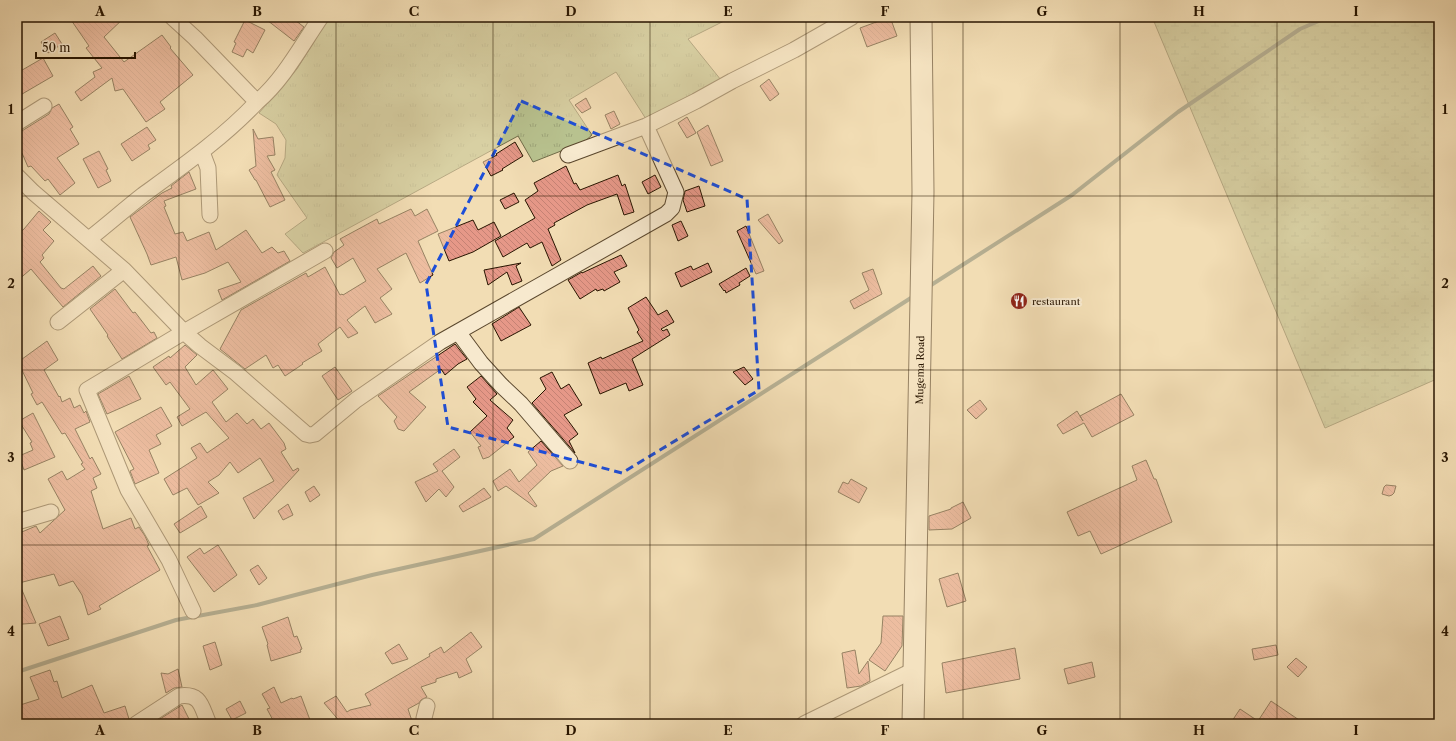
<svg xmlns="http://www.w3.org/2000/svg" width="1456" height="741" viewBox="0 0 1456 741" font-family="'Libre Caslon Text',serif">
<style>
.grass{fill:url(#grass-tufts);stroke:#706c48}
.wetland{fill:url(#wetland-marsh);stroke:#706c48}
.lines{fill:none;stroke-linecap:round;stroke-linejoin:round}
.stream{stroke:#6d7969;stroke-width:4}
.building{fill:url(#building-back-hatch);stroke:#281500}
.street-casing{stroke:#5a472d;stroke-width:17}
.secondary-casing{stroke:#281500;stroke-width:23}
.street{stroke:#f7e9ce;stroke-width:15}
.secondary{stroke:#f7e9ce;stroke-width:21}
.marked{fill:none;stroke:#1d4ed8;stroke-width:3;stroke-dasharray:8 5;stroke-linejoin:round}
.grid{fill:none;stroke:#281500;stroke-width:1;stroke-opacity:0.55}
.labels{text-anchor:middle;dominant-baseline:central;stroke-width:4;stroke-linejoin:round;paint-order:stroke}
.poi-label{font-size:10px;fill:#281500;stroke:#f7e9ce;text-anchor:start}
.street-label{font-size:10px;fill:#281500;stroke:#f7e9ce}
.neatline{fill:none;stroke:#281500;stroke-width:1.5}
.grid-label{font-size:13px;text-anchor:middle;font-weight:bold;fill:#281500}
</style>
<defs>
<pattern id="grass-tufts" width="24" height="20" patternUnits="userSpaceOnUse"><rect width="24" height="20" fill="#b8c28f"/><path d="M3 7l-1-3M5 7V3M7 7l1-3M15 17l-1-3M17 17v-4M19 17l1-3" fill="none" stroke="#9ea67a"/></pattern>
<pattern id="wetland-marsh" width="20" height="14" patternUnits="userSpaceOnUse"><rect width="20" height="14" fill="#b8c28f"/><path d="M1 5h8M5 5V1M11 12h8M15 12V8" fill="none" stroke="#9ea67a"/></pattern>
<pattern id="building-back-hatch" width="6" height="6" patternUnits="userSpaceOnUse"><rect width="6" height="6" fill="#e69888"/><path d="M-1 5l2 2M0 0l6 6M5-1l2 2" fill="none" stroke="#c58274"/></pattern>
</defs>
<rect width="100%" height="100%" fill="#f2ddb4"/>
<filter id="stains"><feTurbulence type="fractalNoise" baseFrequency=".005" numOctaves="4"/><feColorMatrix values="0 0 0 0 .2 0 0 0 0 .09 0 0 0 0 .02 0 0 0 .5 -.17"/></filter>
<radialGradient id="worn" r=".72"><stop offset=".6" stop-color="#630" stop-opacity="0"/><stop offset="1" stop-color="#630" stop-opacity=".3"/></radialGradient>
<!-- grass -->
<path class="grass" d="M329,17H732L688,39L721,80L646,119L616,72L569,100L592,135L584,142L533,162L518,136L303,253L285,234L307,218L277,175L285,158L286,140L276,124L259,113L297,69Z"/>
<!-- wetland -->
<path class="wetland" d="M1152,17H1439V378L1325,428Z"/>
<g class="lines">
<!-- stream -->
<path class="stream" d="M928,287L1072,195L1178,112L1300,29L1328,17
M17,672L176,620L257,605L372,575L534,539L914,296"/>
</g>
<!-- building -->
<path class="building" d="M69,17H125L104,37L124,62L162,35L171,47L170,48L193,75L160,102L165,109L146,122L123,89L115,91L112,78L81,101L75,92L95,77L93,72L102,68L86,48L89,46Z
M263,17H291L304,27L294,41Z
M890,17L897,36L867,47L860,28Z
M245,20L265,30L253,53L247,49L243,57L232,52L236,43L234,42Z
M55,33L62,44L48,53L41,42Z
M43,58L53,76L17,97V73Z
M769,79L779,94L770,101L760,86Z
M586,98L591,108L582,113L575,105Z
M59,104L73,127L70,129L79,144L57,158L75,183L60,195L48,179L45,181L31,166L28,167L22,153L17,155V134L49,114L52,108Z
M614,111L620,124L611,129L605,115Z
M687,117L696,133L687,138L678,123Z
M708,125L723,161L711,166L697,132Z
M147,127L156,140L148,145L150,149L132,161L121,144Z
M253,129L258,139L273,137L275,155L267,156L275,170L271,172L285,200L270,207L256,180H255L249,170L256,166Z
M515,142L523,156L502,169L503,170L491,176L483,162L497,155L496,154Z
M99,151L108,169L106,170L111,181L98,188L83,159Z
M566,166L574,184L576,183L580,190L618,175L622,186L625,184L634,212L624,215L617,194L587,205L554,223L555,225L548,229L561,260L552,266L542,242L530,248L527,243L503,257L495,241L535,218L525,200L538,191L534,183Z
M189,172L196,189L164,201L166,206L164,207L175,234L183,232L187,241L209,232L216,250L246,230L262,253L272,247L278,253L284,251L290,261L222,300L218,290L241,282L228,262L205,273L182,280L176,257L151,265L147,254L130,217L162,193L172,188L171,186Z
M655,175L661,187L648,194L642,182Z
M699,186L705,206L687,212L683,200L685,191Z
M514,193L519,202L505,209L500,200Z
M411,209L415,216L427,209L438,231L418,241L433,275L420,283L406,253L377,269L392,289L380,298L392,314L375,323L365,306L347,320L358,333L348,338L340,327L318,344L322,351L302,363L303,364L285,376L278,365L273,368L266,355L245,369L220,349L241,310L306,273L308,277L325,267L340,295L342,294L343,295L366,281L353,258L337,268L331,258L334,252L344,245L340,239L377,219L379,224Z
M39,211L51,222L43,230L54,241L42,255L44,258L40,262L61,288L64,289L93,266L101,276L63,307L31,269L17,281V235L24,229Z
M768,214L783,241L779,244L758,220Z
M473,220L478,230L494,222L501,236L473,252L449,261L438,234Z
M681,221L688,236L678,241L672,225Z
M746,226L764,271L756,274L737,231Z
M621,255L627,266L614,272L620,282L604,291L603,289L597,291L596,289L580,299L568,280L582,272V273Z
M521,263L516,266L522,281L512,285L507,272L488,285L484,270Z
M708,263L712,272L681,287L675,273L691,266L693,270Z
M746,268L750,276L739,283L740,285L726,293L725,290L724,291L719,284Z
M873,269L882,294L854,309L850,301L869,290L862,273Z
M115,289L133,313L135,312L151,333L154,332L157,338L122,359L107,336L108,335L90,309Z
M646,297L658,315L667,310L674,322L661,329L663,331L667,329L670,335L632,359L643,385L629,391L626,383L600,394L588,363L601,357L602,359L643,341L637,332L639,330L628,308Z
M519,307L531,325L501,341L492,324Z
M47,341L58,360L44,370L59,397L60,396L62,402L70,398L74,408L80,405L84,413L86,411L90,422L75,429L90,459L92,457L101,474L93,478L97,488L91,491L103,529L131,518L135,529L139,527L145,536L149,545L147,546L160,570L99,606L101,609L88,615L82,595L73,581L59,586L54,574L19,583L36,623L23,624L17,625V534L36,526L40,533L65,510L48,479L62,471L67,480L85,469L81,464L83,463L65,433L62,434L42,402L37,405L31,394L33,393L18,362Z
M455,344L467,359L458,364L445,375L441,369L409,392L426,407L404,431L398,429L394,421L397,417L378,396Z
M185,345L197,355L185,367L196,385L213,370L228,389L212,402L226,422L237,413L247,424L253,419L261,429L269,423L284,443L286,449L281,452L293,471L298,468L299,470L254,519L243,498L274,481L260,458L238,473L230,462L219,475L208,482L219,493L198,505L187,488L173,495L164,479L197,458L191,448L200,443L207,453L229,438L206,412L182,426L177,417L190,409L170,382L166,385L153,367L169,356L170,358Z
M335,367L352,391L338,400L322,376Z
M744,367L753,379L745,385L733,372Z
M552,372L561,389L569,384L582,405L564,415L578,434L569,441L575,453L532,403L546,389L540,378Z
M129,376L141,399L107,414L98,394Z
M481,376L497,394L490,400L513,420L507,428L514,437L489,457L483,459L478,447L481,446L470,432L487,416L473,402L476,399L467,387Z
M1121,394L1134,415L1092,437L1084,423L1063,434L1057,425L1077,411L1083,421L1080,416Z
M980,400L987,409L976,419L967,410Z
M161,407L172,426L156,435L161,444L149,450L159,473L135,484L130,471L134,469L115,432Z
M33,413L55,457L24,470L19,456L33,450L30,443L32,442L19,421Z
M541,441L563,466L551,471L528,493L537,506L535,507L506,486L498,491L493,481L510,469L519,482L537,465L528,452Z
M454,449L460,457L442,471L454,487L446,497L439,489L426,502L415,482L438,471L433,464Z
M1146,460L1154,479H1156L1172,522L1101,554L1090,531L1078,536L1067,512L1137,480L1132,466Z
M851,479L867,488L859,503L838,492L843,482L848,484Z
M1386,485L1396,486L1394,493L1392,495L1389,496L1382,494L1384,487Z
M314,486L320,495L310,502L305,492Z
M484,488L491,497L463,512L459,506Z
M963,502L971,518L952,529L929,530V516L951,509V508Z
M288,504L293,515L283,520L278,511Z
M201,506L207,517L180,533L174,524Z
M218,545L237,575L214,592L187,557L200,548L204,554Z
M258,565L267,578L259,585L250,570Z
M958,573L966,601L947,607L939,579Z
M60,616L69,639L48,646L39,624Z
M883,616H903L902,646L885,671L869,660L881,643Z
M288,617L294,637L297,636L302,649L300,650L301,652L271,661L267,645L268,644L262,627Z
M471,632L482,647L466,659L472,672L459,678L457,672L436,679V682L421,687L427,697L421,700L419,703L408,709L413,724H342L324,703L336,696L347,712L350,710L371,705L365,694L430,656L429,654L441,647L444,653Z
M215,642L222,665L210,670L203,646Z
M399,644L408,659L392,664L385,653Z
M1276,645L1278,655L1254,660L1252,649Z
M1015,648L1020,679L946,693L942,663Z
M855,650L859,674L868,661L870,681L861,686L847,688L842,653Z
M1296,658L1307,667L1298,677L1287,667Z
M1092,662L1095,677L1068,684L1064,669Z
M178,669L182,687L174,688L166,693L161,673L168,674Z
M50,670L54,682L57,681L62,698L92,685L104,713L125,706L129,719L127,724H20L17,714V706L39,699L30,677Z
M274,687L281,703L292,698L293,699L301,696L310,720L296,724H275L267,709L270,708L262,694Z
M240,701L246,713L232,720L226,709Z
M1271,701L1305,724H1230L1240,709L1258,721Z
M182,705L189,719L179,724H152Z"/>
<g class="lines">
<!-- street casing -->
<g class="street-casing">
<path id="street" d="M257,102C284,79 301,46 321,17
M17,123L44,106
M202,152L208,168L210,215
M568,155L646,126L696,101L732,81L794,50L852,17
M17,176L33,192L124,270L184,332L200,346L236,373L306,434L310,435L315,434L356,400L440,342L666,214L672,208L676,192L646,126
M89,239C107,225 125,209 143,195C183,166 223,138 257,102L195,38L172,17
M58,322L124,270
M458,332L481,363L501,385L521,404L570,461
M17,522L51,512
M193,611L169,560L128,490L87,390L184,332L325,251
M136,724L179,696C202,693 201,707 209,724
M425,724L424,718L427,706
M804,724L914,670"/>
</g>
<!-- secondary casing -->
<g class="secondary-casing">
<g id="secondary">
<path id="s1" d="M913,724L923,192L921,17"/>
</g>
</g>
<!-- street -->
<use href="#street" class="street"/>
<!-- secondary -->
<use href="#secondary" class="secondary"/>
</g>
<!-- marked area -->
<path d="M0 0H1456V741H0ZM521,101L747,199L759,390L622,473L448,427L426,284Z" fill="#f2ddb4" fill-opacity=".55" fill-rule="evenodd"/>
<path class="marked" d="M521,101L747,199L759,390L622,473L448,427L426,284Z"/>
<!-- grid -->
<path class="grid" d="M179,17V724M336,17V724M493,17V724M650,17V724M806,17V724M963,17V724M1120,17V724M1277,17V724M17,196H1439M17,370H1439M17,545H1439"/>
<!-- icons -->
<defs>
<g id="restaurant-disc" transform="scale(0.9)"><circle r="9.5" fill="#8f2418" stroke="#f7e9ce"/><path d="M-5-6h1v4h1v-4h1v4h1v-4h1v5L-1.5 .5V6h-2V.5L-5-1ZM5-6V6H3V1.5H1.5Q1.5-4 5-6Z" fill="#fff"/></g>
</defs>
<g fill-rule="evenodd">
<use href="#restaurant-disc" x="1019" y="301"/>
</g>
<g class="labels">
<!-- poi labels -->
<g class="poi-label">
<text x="1032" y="301">restaurant</text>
</g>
<!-- street labels -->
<g class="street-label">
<text stroke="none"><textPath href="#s1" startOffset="354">Mugema Road</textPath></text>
</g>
</g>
<!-- margin -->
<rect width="1456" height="741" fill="none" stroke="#f2ddb4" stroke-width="44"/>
<!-- scale -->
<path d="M36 52v6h99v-6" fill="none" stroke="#281500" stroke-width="2"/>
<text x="42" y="52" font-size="12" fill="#281500" stroke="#f7e9ce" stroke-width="3" paint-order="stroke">50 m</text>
<rect x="22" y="22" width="1412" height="697" class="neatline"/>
<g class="grid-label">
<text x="100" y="16">A</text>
<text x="257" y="16">B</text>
<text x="414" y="16">C</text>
<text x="571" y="16">D</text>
<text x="728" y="16">E</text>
<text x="885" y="16">F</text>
<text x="1042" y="16">G</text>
<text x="1199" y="16">H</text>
<text x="1356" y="16">I</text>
<text x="11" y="114">1</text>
<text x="1445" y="114">1</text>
<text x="11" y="288">2</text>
<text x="1445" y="288">2</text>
<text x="11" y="462">3</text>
<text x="1445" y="462">3</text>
<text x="11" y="636">4</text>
<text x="1445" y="636">4</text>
<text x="100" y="735">A</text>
<text x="257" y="735">B</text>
<text x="414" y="735">C</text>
<text x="571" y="735">D</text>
<text x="728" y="735">E</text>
<text x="885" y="735">F</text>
<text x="1042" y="735">G</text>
<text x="1199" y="735">H</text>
<text x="1356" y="735">I</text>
</g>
<rect width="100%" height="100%" filter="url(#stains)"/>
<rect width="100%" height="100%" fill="url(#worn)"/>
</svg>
